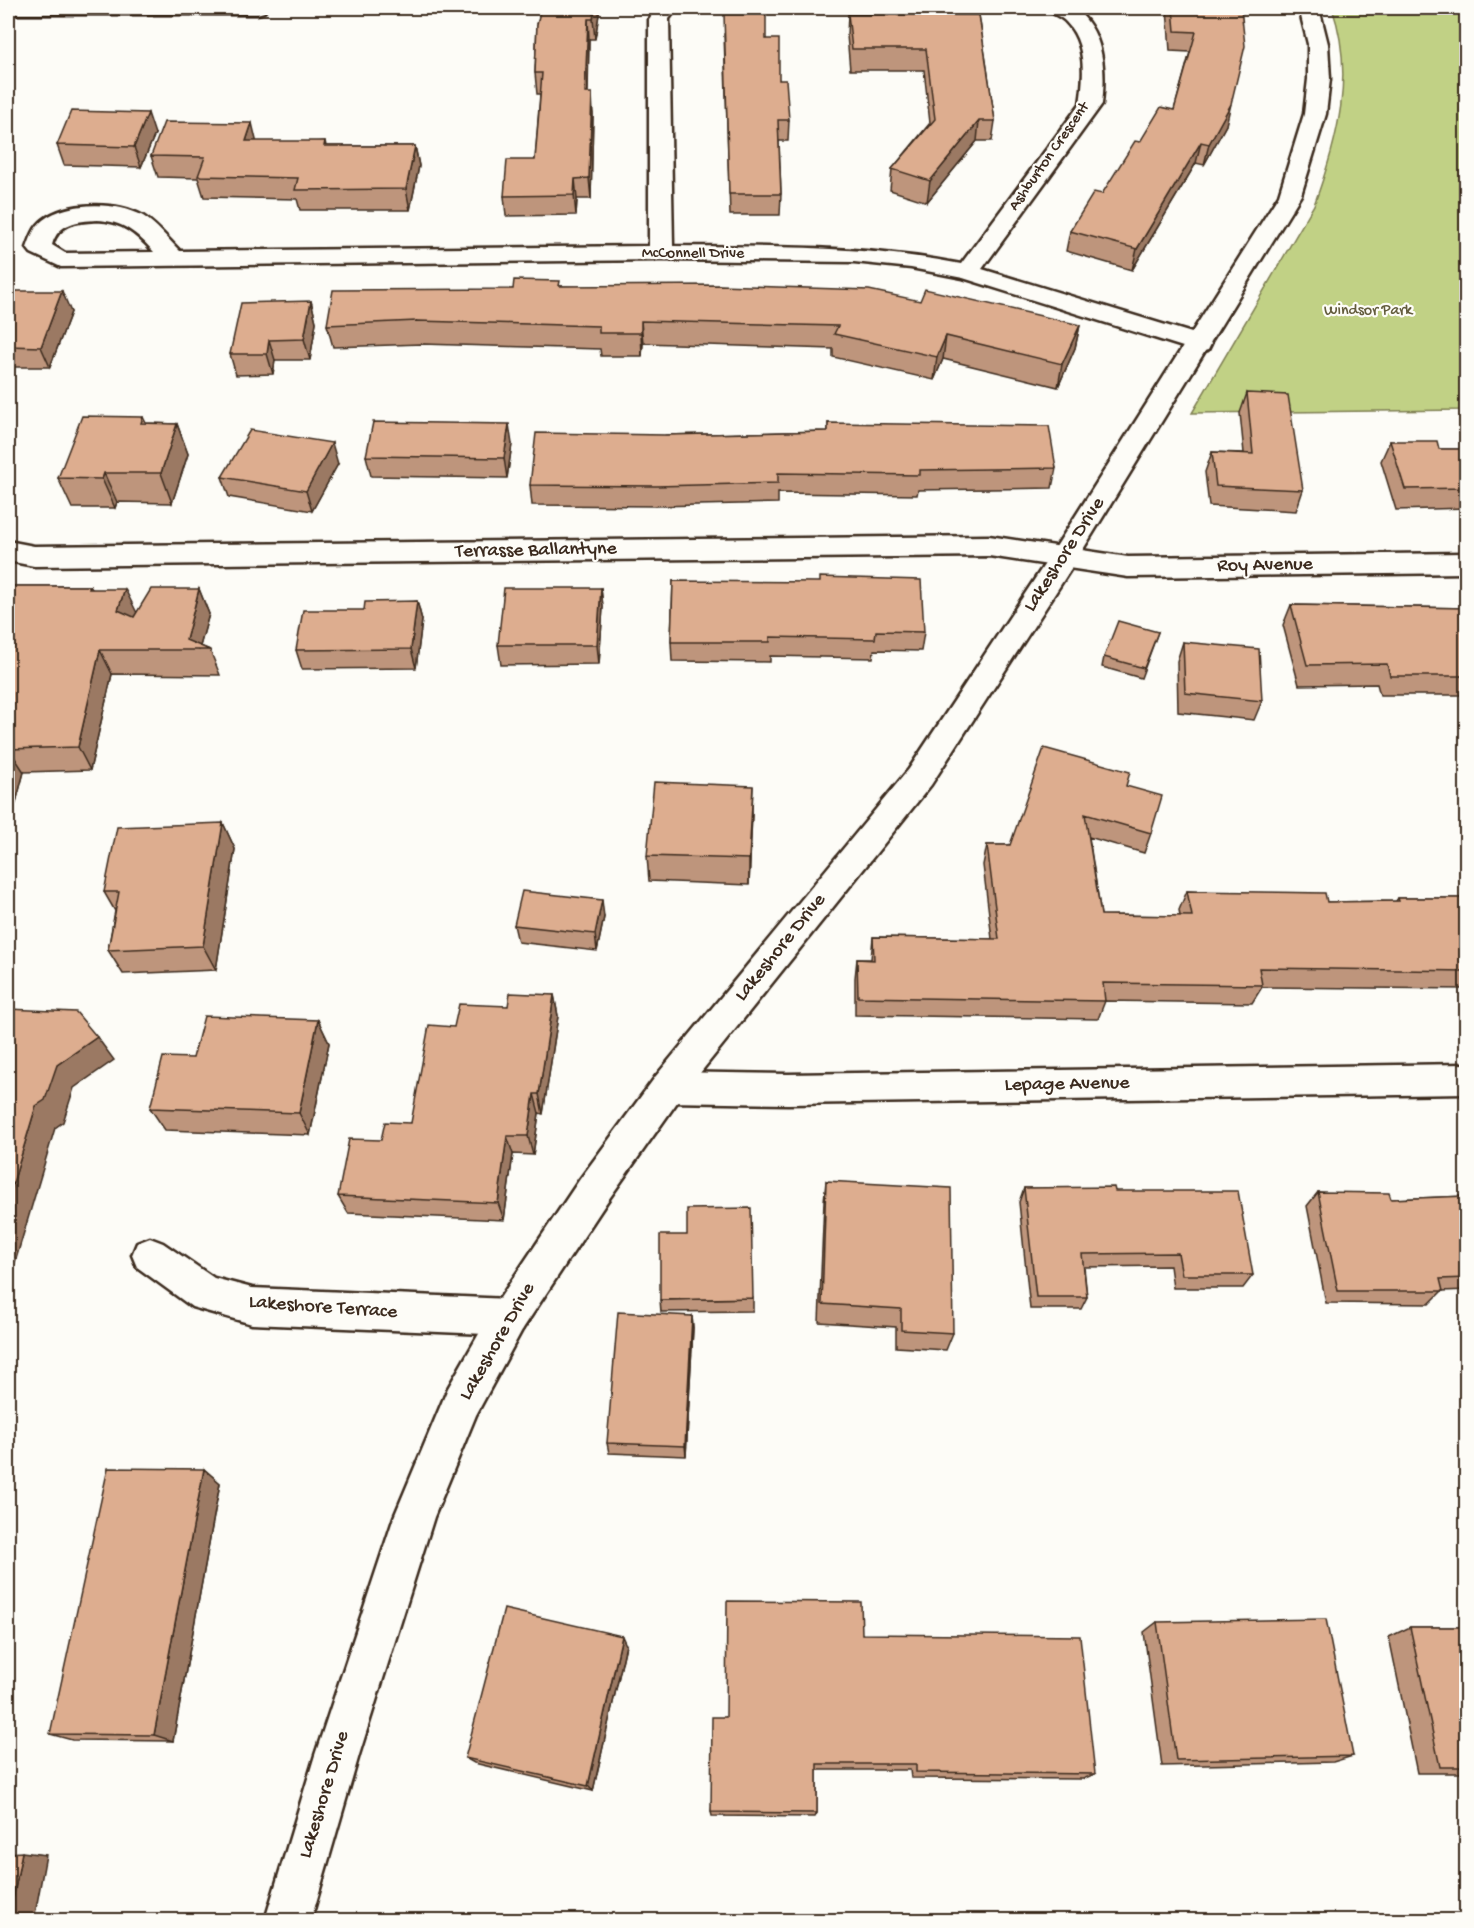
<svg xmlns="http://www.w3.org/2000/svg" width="1474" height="1928" viewBox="0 0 1474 1928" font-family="'Gochi Hand',sans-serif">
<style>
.green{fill:#c1d185;stroke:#7e7e52;stroke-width:1.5}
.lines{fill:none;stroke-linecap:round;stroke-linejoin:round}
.minor-casing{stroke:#3b2a1e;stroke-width:5}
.tertiary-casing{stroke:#3b2a1e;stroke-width:5}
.minor{fill:#fdfcf7;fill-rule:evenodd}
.tertiary{fill:#fdfcf7;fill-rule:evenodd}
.wall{fill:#be957b;stroke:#3b2a1e;stroke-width:1.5}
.shaded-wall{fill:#9b7964;stroke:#3b2a1e;stroke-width:1.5}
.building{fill:#ddad8f;stroke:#3b2a1e;stroke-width:1.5}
.labels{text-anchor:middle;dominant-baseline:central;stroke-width:4.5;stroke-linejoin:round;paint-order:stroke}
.far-street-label{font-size:16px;fill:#3b2a1e;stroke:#fdfcf7}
.far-park-label{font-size:16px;fill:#635c3d;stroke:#fdfcf7}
.street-label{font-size:20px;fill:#3b2a1e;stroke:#fdfcf7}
</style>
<rect width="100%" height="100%" fill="#fdfcf7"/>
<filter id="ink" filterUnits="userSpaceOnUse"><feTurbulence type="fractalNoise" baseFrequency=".0167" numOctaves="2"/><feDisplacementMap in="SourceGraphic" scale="12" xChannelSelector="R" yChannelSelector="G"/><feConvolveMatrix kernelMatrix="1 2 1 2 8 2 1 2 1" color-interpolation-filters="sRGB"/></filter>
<g filter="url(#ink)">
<!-- green -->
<path class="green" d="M1332,8H1466V410L1192,413L1314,205C1338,140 1355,74 1332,8Z"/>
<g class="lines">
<!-- minor casing -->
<g class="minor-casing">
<path id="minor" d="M8,8H267L264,12L257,14H8Z
M657,8H677L669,19L673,246C771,247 864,245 961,264L1080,104C1084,78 1087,43 1066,22C1061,16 1052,15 1048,8H1074C1104,31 1106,69 1102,104L982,269L1208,338L1211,344L1208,350L1199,352L963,278L911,268L854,262L661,260L61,267L31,253L27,248C31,237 34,227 43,220C67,201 117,201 143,216C157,225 168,239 180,251L649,246V19ZM97,220C123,221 137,233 154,252L65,253L52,245C58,223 77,221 97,220Z
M989,536L1128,557L1466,553V573L1128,577L989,556L34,566L8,561V541L34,546Z
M1466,1064V1094L788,1104L668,1102L656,1098L651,1087L656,1076L668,1072L788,1074Z
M150,1238L163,1243L214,1278L252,1288L509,1299L522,1304L528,1317L522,1330L509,1335L252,1324L192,1307L137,1267L132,1255L137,1243Z"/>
</g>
<!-- tertiary casing -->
<g class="tertiary-casing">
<path id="tertiary" d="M1299,8H1319L1328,44L1330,79L1326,114L1301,195L1074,564L931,785L680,1098L606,1203L522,1330L476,1415L434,1517L359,1755L311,1920H265L315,1755L394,1517L448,1388L496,1304L580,1179L656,1076L909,769L1054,550L1279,195L1304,114L1308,79V44Z"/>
</g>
<!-- minor -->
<use href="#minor" class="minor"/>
<!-- tertiary -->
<use href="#tertiary" class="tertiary"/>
</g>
<!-- wall -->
<path class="wall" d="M600,8L595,39H589L588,93L593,114L591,199H577L576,215L506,216L504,196L535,160L540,94H537L535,73L537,24Z
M1167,8H1241L1226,125L1204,165L1196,163L1132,270L1066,251L1070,231L1102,194L1140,142L1174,110L1190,52L1170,51Z
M848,14L979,15L995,121L992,141H977L927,202L890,190L892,169L930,123L924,70H850L847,35Z
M724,34L766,39L779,80L789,120L788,141H779L781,194L780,215H730Z
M155,134L141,167L64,165L57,145Z
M325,141L326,146H415L419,166L410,210H300L297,199L204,197L198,178L158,177L151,156Z
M560,286L920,301L1080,325L1075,348L1058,387L943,359L934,380L833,357V349L643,343L642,356H601L600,349L422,344L333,347L327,325L513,289Z
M8,298L71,312L50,367H8Z
M311,301L316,322L310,360H275L273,374L236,375L230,354Z
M1247,393L1303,490L1296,511L1209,506L1205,472L1212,452L1244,453L1240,413Z
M143,417L146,423L177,424L188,454L172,503L117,502L115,508H72L58,478Z
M828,423L1056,468L1052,488L918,490L917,495L778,493V503L657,506L532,505L530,485L666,435L828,431Z
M1390,441L1439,449H1467V508L1396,510L1381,461Z
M512,444L507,478L371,476L366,456Z
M338,464L312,511L229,497L222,477Z
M673,581L924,632L921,651L874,650L873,658L770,656V662L672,661L671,642Z
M8,586H90L92,589L136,613L199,589L209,614L200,646L210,650L220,675L112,674L90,770L24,772L15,806H8Z
M601,588L603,607L599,664L501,665L498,645Z
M417,601L422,620L416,668L302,669L296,650L364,610Z
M1291,605L1467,608V687L1462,695H1380L1377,684L1299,685L1283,625Z
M1158,632L1141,678L1102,667L1104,657Z
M1183,642L1262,701L1254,720L1178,712L1177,661Z
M1126,786L1151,833L1144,853L1089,837L1101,915L1180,916L1179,910L1187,891L1327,902L1396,901L1398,898H1467V989L1262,987L1252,1003L1105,1001L1098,1019L855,1015V978L857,959H871L873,937L992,939L983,865L987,845H1010Z
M752,812L749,885L649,881L647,856Z
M223,823L235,849L216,970L123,974L108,950L115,911L104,892Z
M604,917L597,951L518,942L514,925Z
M554,995L558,1016L543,1114L539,1113L533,1155L513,1154L504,1220L348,1213L338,1196L381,1140L411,1123L454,1027L508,1006Z
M318,1020L329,1043L310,1135L165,1130L150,1108L193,1058Z
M826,1181L953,1333L946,1350L896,1347V1327L819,1322L824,1201Z
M1024,1188L1115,1191L1253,1275L1243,1288H1173L1170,1266L1084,1267L1087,1297L1081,1309H1030L1019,1202Z
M1318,1192L1391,1199L1467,1196V1290L1442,1291L1429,1304L1326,1303L1307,1206Z
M753,1298V1311L661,1312L660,1300Z
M692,1316L693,1328L686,1456L609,1453L607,1443Z
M204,1469L220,1483L173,1741L72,1740L50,1734Z
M1157,1622L1353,1756L1333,1762L1162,1766L1144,1632Z
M1410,1627H1467V1773H1417L1389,1637Z
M862,1634L1095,1774L1083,1779L911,1778L910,1770H817V1813L815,1817L712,1816L711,1812L726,1717Z
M626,1645L593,1791L474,1763L465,1758Z"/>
<!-- shaded-wall -->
<path class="shaded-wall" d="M595,8H600L595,39L593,19Z
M588,19L589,39L587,114L585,93Z
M592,93L593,114L591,199L589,178Z
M1231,104L1226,125L1204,165L1209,144Z
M148,113L155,134L141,167L134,147Z
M979,121L977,141L927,202L930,181Z
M252,123L257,144L246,141Z
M1201,142L1196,163L1132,270L1137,249Z
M415,146L419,166L410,210L406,189Z
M8,178L12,190L8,196Z
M575,179L577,199L576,215L574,195Z
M62,291L71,312L50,367L41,347Z
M311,301L316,322L310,360L304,339Z
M641,321L643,343L642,356L641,333Z
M1080,325L1075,348L1058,387L1062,364Z
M946,336L943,359L934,380L937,357Z
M269,340L275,360L273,374L267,354Z
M177,424L188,454L172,503L161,473Z
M509,424L512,444L507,478L504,458Z
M332,443L338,464L312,511L306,491Z
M104,473L117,502L115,508L102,479Z
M601,588L603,607L599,664L597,645Z
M125,589L137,613L130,634L118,610Z
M199,589L209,614L199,650L186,640Z
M417,601L422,620L416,668L411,649Z
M100,650L112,674L90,770L78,747Z
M9,749L24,772L15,806L8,795V755Z
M753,786L752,812L749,885V859Z
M223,823L235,849L216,970L203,946Z
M602,900L604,917L597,951L595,934Z
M554,995L558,1016L543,1114L539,1094Z
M318,1020L329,1043L310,1135L299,1113Z
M97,1037L114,1060L74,1088L63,1122L55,1128L8,1286V1200L36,1106L57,1065Z
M534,1094L539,1113L533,1155L528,1136Z
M507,1136L513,1154L504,1220L498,1203Z
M692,1316L693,1328L686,1456L685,1446Z
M204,1469L220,1483L173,1741L154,1735Z
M622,1636L626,1645L593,1791L588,1786Z
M22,1852L46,1855L34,1920H9Z"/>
<!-- building -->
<path class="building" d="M541,8H595L593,19H588L585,93H592L589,178L575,179L574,195L504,196L507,160H535L542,73H535L537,24Z
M1173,8H1241L1245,46L1231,104L1209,144L1201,142L1137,249L1070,231L1094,192L1102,194L1135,141L1140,142L1161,107L1174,110L1196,32L1175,31Z
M724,14H766V39H779V80H786L789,120H778L781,194H729Z
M848,14L979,15L995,121H979L930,181L892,169L935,119L926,49H852Z
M71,111L148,113L134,147L57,145Z
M164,122L252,123L246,141H325L324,146H415L406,189L295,190L298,178L198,176L205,157L151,156Z
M514,280L560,281L559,286L720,285L869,290L920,301L925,289L1080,325L1062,364L946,336L937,357L834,334L838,326L641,321V333H599V326L417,321L327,325L333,290L513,289Z
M16,291H62L41,347L8,346V298H13Z
M311,301L304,339L269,340L267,354H230L241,303Z
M1247,393L1288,395L1303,490L1216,486L1212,452L1253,454Z
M82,416L143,417L141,423L177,424L161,473H104L102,479L58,478Z
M373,422L509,424L504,458L366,456Z
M828,423L1049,426L1056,468L920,470V475L778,473V483L656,486L530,485L536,433L666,435L828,431Z
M250,430L332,443L306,491L222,477Z
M1390,441H1437L1439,449H1467V488L1405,489Z
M820,577L921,580L924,632L876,631L875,639L770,637V642H671L673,581L820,582Z
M8,586H90L89,589H125L118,610L134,617L151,589H199L186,640L210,650H100L78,747L9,749L8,755Z
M504,588H601L597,645H498Z
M417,601L411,649L296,650L303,610H364L365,602Z
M1291,605L1467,608V676H1390L1387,664L1307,665Z
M1118,621L1158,632L1144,668L1104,657Z
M1183,642L1259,649L1262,701L1185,693Z
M1044,748L1130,772L1126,786L1162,796L1151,833L1085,814L1101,915L1192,916L1187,891L1325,893L1327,902L1399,901L1398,898H1467V971L1259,968L1262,985L1103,983L1105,1001L858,997L857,959L874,960L873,937L999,939L987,845H1010Z
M654,782L753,786L749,859L647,856Z
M223,823L203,946L108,950L119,892H104L117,827Z
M522,891L602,900L595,934L514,925Z
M510,993L554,995L539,1094H534L528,1136H507L498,1203L338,1196L349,1139L381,1140L385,1122L411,1123L429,1025L454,1027L459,1004L508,1006Z
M8,1009L76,1012L97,1037L57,1065L45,1100L36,1106L8,1200Z
M204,1016L318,1020L299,1113L150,1108L163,1057L193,1058Z
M826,1181L951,1188L953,1333L901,1330V1309L822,1304Z
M1114,1187L1115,1191H1238L1253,1275H1182L1178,1253L1082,1254L1087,1297H1036L1024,1188Z
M1318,1192L1389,1193L1391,1199L1467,1196V1278L1440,1279L1443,1291H1338Z
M751,1208L753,1298L660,1300V1235H687V1209Z
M618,1312L692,1316L685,1446L607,1443Z
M108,1468L204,1469L154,1735L50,1734Z
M727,1601L861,1602L862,1634L1080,1636L1095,1774L916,1772V1764H817V1813L711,1812L712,1717H726Z
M504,1609L622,1636L588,1786L465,1758Z
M1326,1619L1353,1756L1176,1760L1157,1622Z
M1410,1627H1467V1767H1440Z
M22,1852L9,1920H8V1853Z"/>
</g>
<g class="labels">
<!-- far-street labels -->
<g class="far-street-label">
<text transform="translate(1050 157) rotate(-55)">Ashburton Crescent</text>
<text x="693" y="254">McConnell Drive</text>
</g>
<!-- far-park labels -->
<g class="far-park-label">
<text x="1368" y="311">Windsor Park</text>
</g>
<!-- street labels -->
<g class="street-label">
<text transform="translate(536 551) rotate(-1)">Terrasse Ballantyne</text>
<text transform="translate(1065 555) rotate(-57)">Lakeshore Drive</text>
<text transform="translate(1265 566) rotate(-1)">Roy Avenue</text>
<text transform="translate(781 948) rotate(-51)">Lakeshore Drive</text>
<text transform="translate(1067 1085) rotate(-1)">Lepage Avenue</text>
<text transform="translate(323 1308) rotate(4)">Lakeshore Terrace</text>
<text transform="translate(498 1342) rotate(-60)">Lakeshore Drive</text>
<text transform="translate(325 1795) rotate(-73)">Lakeshore Drive</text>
</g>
</g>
<!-- margin -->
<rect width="1474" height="1928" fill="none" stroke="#fdfcf7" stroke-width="30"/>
<rect x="15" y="15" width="1444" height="1898" fill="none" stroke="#3b2a1e" stroke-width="2" filter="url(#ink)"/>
</svg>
